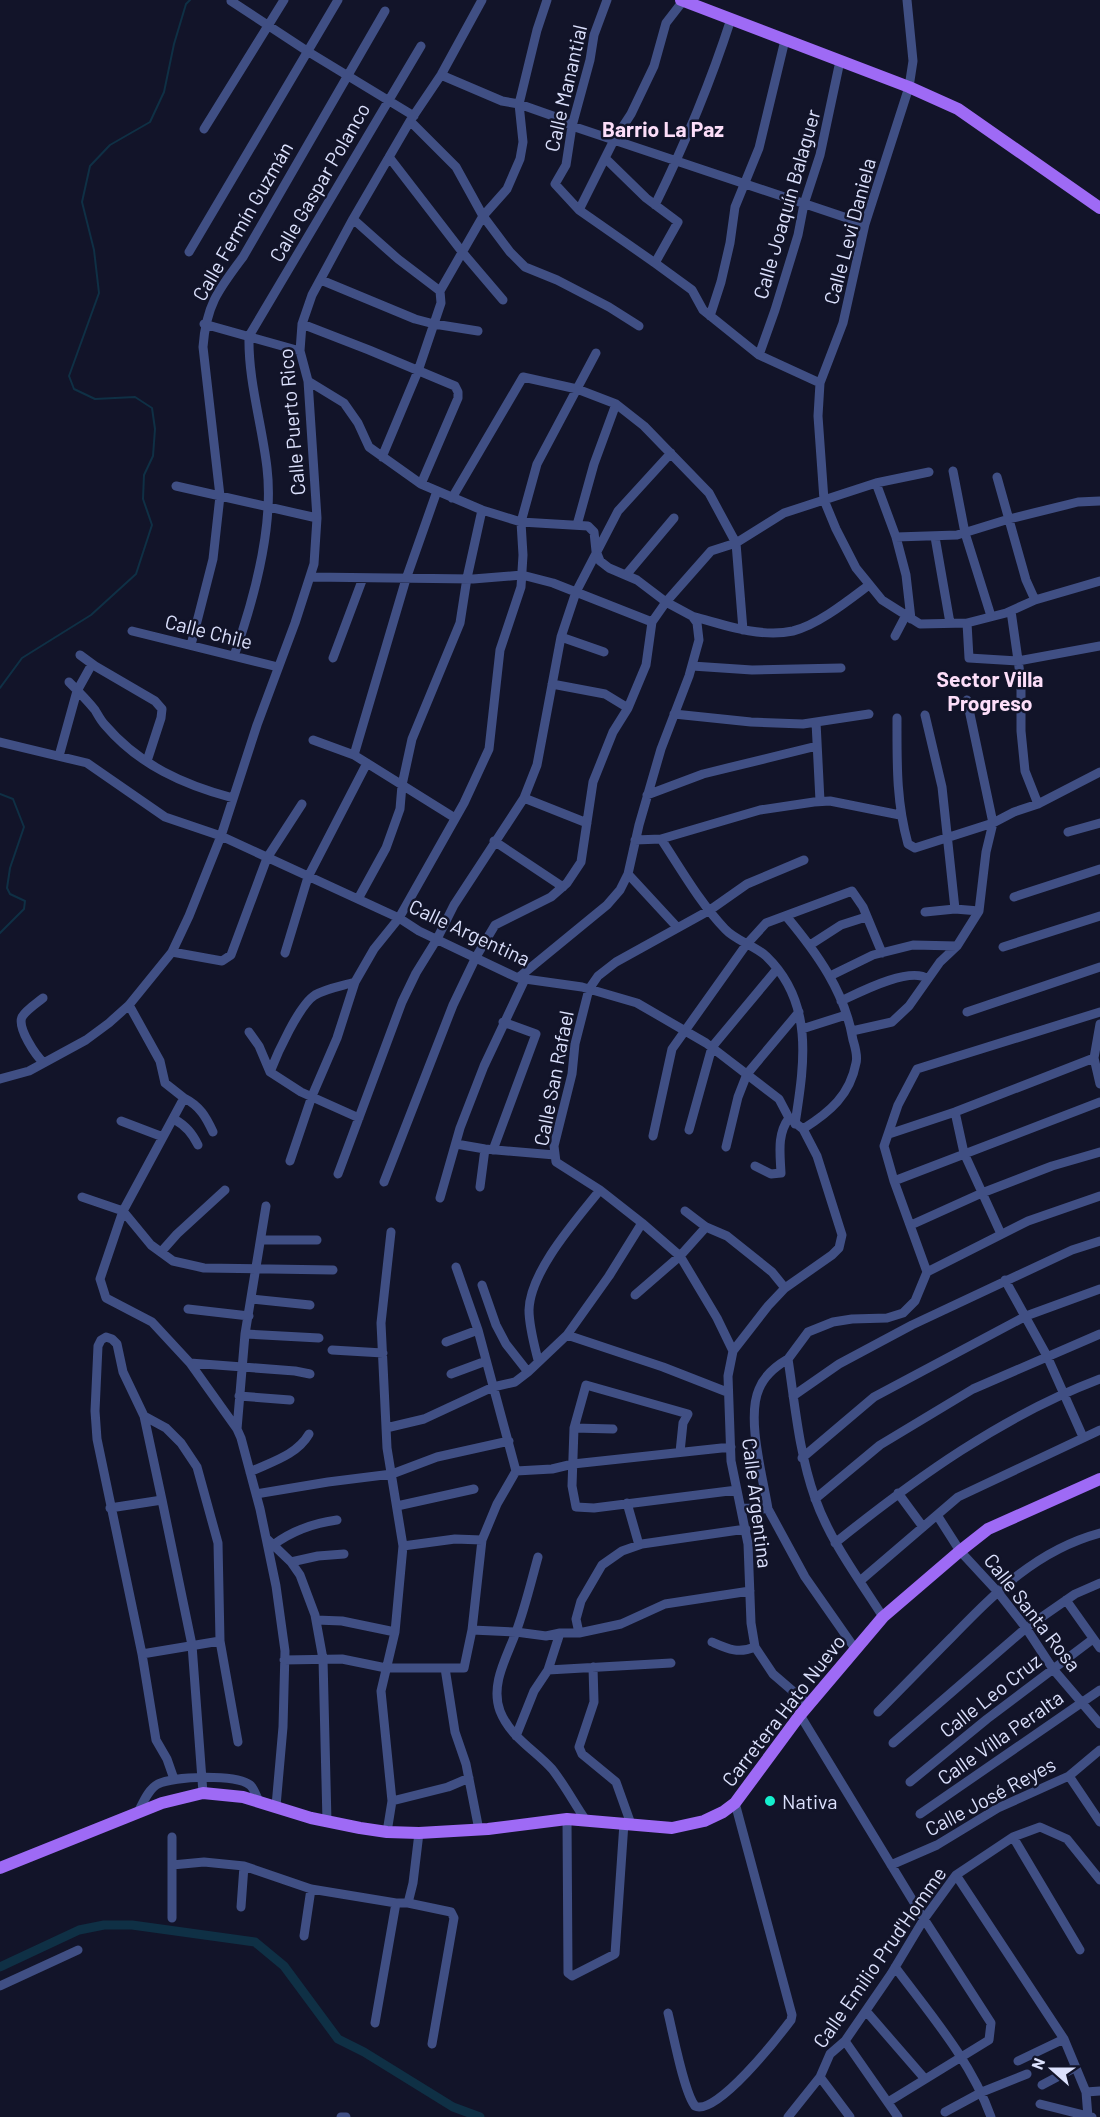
<svg xmlns="http://www.w3.org/2000/svg" width="1100" height="2117" viewBox="0 0 1100 2117" font-family="Barlow,sans-serif">
<style>
.lines{fill:none;stroke-linecap:round;stroke-linejoin:round}
.stream{stroke:#0f3045;stroke-width:2}
.canal{stroke:#0f3045;stroke-width:9}
.minor{stroke:#404f84;stroke-width:9}
.major{stroke:#9e6af5;stroke-width:12}
.poi-dot{fill:#15f0ce;stroke:#121429;stroke-width:2}
.labels{text-anchor:middle;dominant-baseline:central;stroke-width:5;stroke-linejoin:round;paint-order:stroke}
.street-label{font-size:20px;fill:#dce1fd;stroke:#121429}
.poi-label{font-size:20px;fill:#dce1fd;stroke:#121429;text-anchor:start}
.neighbourhood-label{font-size:21px;font-weight:bold;fill:#fddef9;stroke:#121429}
</style>
<rect width="100%" height="100%" fill="#121429"/>
<g class="lines">
<!-- stream -->
<path class="stream" d="M0,688L22,658L91,615L136,574L152,525L143,499L144,475L153,456L155,429L152,408L135,397L95,399L74,389L69,376L99,293L94,250L82,202L90,166L110,145L150,122L164,92L174,44L186,4L190,0
M0,794L13,799L24,827L10,868L7,888L10,894L25,901L24,909L0,933"/>
<!-- canal -->
<path class="canal" d="M0,1967L79,1930L104,1925H132L255,1942L284,1966L338,2039L364,2052L453,2107L480,2117"/>
<!-- minor -->
<path class="minor" d="M607,0L594,35L590,60L572,126L566,165L555,184L579,210L655,263L692,290L703,310L759,355L820,383
M907,0L913,61L909,87L865,224L843,323L820,383L818,416L824,500L836,529L856,568L882,600L920,624L967,623L1006,613L1035,600L1100,581
M231,1L307,51L414,116
M441,75L502,101L519,104L553,116L572,126L865,224
M410,121L456,167L483,216L510,252L525,267L557,280L609,307L639,326
M204,129L284,0
M389,157L463,253L503,300
M605,158L646,198L678,222L655,263
M655,205C685,144 710,84 731,19
M579,210L614,140L631,114L654,66L666,23L683,1
M353,219L398,259L440,291
M189,252L338,0
M321,280L415,319L434,324L478,331
M710,316L721,282L730,243L735,207L759,148L785,40
M204,324L300,351
M302,324L369,350L455,386L458,392V398L421,484
M759,355L775,310L798,235L804,204L820,155L840,61
M308,381L344,403L358,423L369,447L421,484L482,510L521,522L588,526L594,532L596,551L600,561L609,568L637,580L666,602L692,616L697,623L699,640L689,676L661,749L639,825L628,874L620,890L607,905L518,978
M382,457L418,371L441,303L440,291L483,216L507,189L520,159L523,142L519,104L537,30L547,0
M953,471L965,533L991,616
M997,477L1026,580L1035,600
M876,483L896,537L906,575L911,619
M176,486L317,518
M452,498L523,377L577,389L616,404L644,426L709,493L736,543L743,630
M577,525L594,464L616,404
M896,537L957,535L1009,519L1078,502L1100,501
M935,537L950,623
M626,575L674,518
M310,577L473,579L522,575L553,583L652,622
M1011,611L1021,681V731L1025,771L1038,804
M692,616C724,625 760,638 793,631C818,625 849,600 869,585
M967,623L969,658L1018,661L1100,646
M132,631L278,667
M895,636L906,615
M561,637L604,652
M191,645L213,559L220,496L203,347C206,305 219,289 243,257L385,11
M80,655L95,666L155,701L162,709L161,718L147,761
M234,656C253,602 274,526 267,468C262,424 248,381 249,336L421,46
M333,658L363,578
M692,666L752,670L841,668
M69,682C78,691 87,700 95,710C98,715 101,721 105,725C139,765 184,785 233,798
M552,684L605,694L628,708
M674,714L751,722L803,724L869,714
M925,715L942,787L955,909
M897,718C897,762 896,801 908,844L915,848L993,823L1014,812L1038,804L1100,772
M816,722L820,801
M313,740L354,755L455,818
M0,742L87,763L165,817L221,836L399,918L419,931L518,978L582,987L637,1003L706,1043L779,1099L789,1118L803,1129L817,1156L842,1235L839,1248L832,1255L785,1288L768,1306L733,1351L728,1376L731,1461L748,1544L751,1623L755,1647L773,1674L809,1705
M354,755L406,579L437,491
M59,756L77,691L92,664
M647,795L703,774L817,746
M524,798L587,823
M1068,832L1100,823
M661,839C681,869 700,903 725,929C736,941 754,945 766,956C815,1003 804,1065 795,1124
M635,840L661,839L760,810L814,802L830,801L900,815
M494,841L563,887
M628,874L677,927
M1014,897L1100,869
M358,899L386,848L400,809L402,785L412,739L460,623L467,578L482,510
M925,912L955,909L979,911
M786,916C817,953 845,992 853,1040C855,1047 858,1056 856,1063C850,1095 830,1112 803,1129
M810,945L841,925L866,917
M1003,947L1100,916
M172,952L222,961L231,955L267,858L302,804
M285,953L308,877L367,763
M830,976L873,955L913,945L957,946
M43,998C37,1003 26,1010 22,1017C17,1028 36,1056 44,1063
M841,1001C860,992 910,966 928,979
M129,1005L160,1061L165,1083L184,1098L123,1211L100,1279L106,1298L152,1322L190,1363L237,1429L241,1438L260,1509L276,1586L285,1651L283,1727L276,1806
M967,1012L1100,967
M1100,1024L1094,1058L1100,1084
M802,1029L846,1015
M852,1031L892,1022L909,1006L940,962L957,946L979,911L986,852L993,823L967,700
M249,1032L259,1046L270,1072L301,1092L359,1118
M270,1072C277,1054 299,1005 315,995C327,988 342,986 355,982
M0,1079L29,1071L86,1040L109,1023L129,1005L172,952L189,916L221,836L257,725L295,623L314,564L317,518L308,381L300,351L302,324L312,295L353,219L410,121L441,75L482,0
M184,1098C200,1106 206,1117 213,1132
M955,1112L964,1153L1001,1234
M174,1119C186,1126 192,1133 198,1145
M121,1121L163,1137
M689,1130L712,1047L777,969
M889,1134L955,1112L1094,1058
M653,1136L672,1049L746,945L766,923L852,891L863,907L882,953
M456,1144L485,1149L555,1155
M726,1147L738,1097L747,1074L799,1012
M493,1150L536,1034L503,1022
M290,1161L312,1096L337,1038L355,982L374,949L399,918L464,803L489,749L500,650L521,587L523,555L521,522L537,464L596,353
M755,1166L771,1174L781,1173C780,1153 777,1134 789,1118
M338,1174L402,1002L416,973L437,939L454,905L524,798L537,765L561,637L576,592L618,511L671,453
M894,1181L1100,1102
M384,1182L453,1005L476,957L495,925L551,897L567,883L581,862L593,782L613,732L628,708L646,665L652,622L666,602L711,551L736,543L784,513L876,483L929,472
M480,1187L485,1149
M82,1197L123,1211L151,1245L173,1261L204,1268L333,1270
M440,1198L460,1128L484,1066L525,979
M685,1211L706,1227L727,1236L772,1272L785,1288
M911,1225L982,1193L1052,1166L1100,1152
M261,1240H317
M161,1252L177,1234L225,1190
M456,1267L478,1330L516,1471L552,1469L573,1464L731,1447
M927,1272L894,1181L884,1146L898,1105L917,1069L1100,1012
M1005,1280L1047,1356L1083,1437
M482,1285L496,1325L506,1344L528,1372
M635,1295L680,1256L706,1227
M251,1299L310,1305
M188,1309L249,1316
M245,1334L319,1338
M567,1335L663,1367L727,1392
M446,1342L478,1330
M332,1350L383,1353
M733,1351L717,1318L680,1256L642,1223L600,1190L556,1162L554,1146L572,1074L575,1044L589,989L598,976L616,962L710,910L747,884L804,860
M538,1360C534,1344 529,1326 529,1310C530,1271 577,1219 600,1190
M190,1363L295,1371L310,1374
M451,1374L486,1361
M239,1396L290,1400
M793,1396L839,1364L912,1325L1072,1250L1100,1241
M144,1416L166,1428L181,1443L197,1467L218,1543L220,1641L238,1742
M386,1428L424,1419L493,1387L515,1382L528,1372L567,1335L609,1276L642,1223
M574,1428L613,1429
M237,1429L245,1334L266,1206
M680,1452L683,1423L688,1414L586,1385L574,1428L572,1486L576,1507L594,1508L737,1490
M802,1458L874,1397L1026,1316L1100,1289
M250,1472C271,1462 297,1455 309,1434
M898,1493L923,1527
M256,1494L328,1482L392,1474L437,1457L509,1441
M815,1499L880,1445L973,1389L1100,1334
M627,1503L639,1545
M397,1506L474,1489
M110,1508L162,1500
M742,1508L768,1509L805,1577L856,1650
M768,1509C763,1477 746,1418 759,1389C764,1376 776,1366 788,1359
M937,1515L960,1551L997,1591L1026,1628L1053,1669L1100,1724
M266,1538L291,1562L300,1575L315,1615L323,1659L327,1822
M835,1543C916,1478 1002,1416 1100,1379
M273,1545C292,1531 314,1523 337,1520
M403,1546L455,1539L482,1540
M538,1557C531,1582 525,1608 516,1632C507,1657 490,1684 500,1711C510,1737 535,1750 552,1769C564,1784 574,1803 585,1819
M291,1562L318,1556L344,1554
M860,1581L958,1497L1100,1430
M1066,1600L1100,1648
M883,1617C859,1579 830,1541 815,1498C799,1453 795,1405 788,1359L808,1332L833,1322L852,1319L887,1318L903,1313L915,1301L927,1272L1028,1221L1100,1196
M316,1620L342,1621L395,1632
M472,1630L516,1632L546,1636L560,1633H579L621,1624L665,1604L750,1591
M579,1633L576,1619L581,1601L602,1565L622,1551L642,1544L746,1529
M712,1642C728,1649 738,1654 755,1647
M142,1654L220,1641
M284,1660L342,1659L386,1668H464L472,1630L482,1540L497,1504L516,1471
M593,1667L594,1702L579,1747L582,1754L616,1782L631,1824
M445,1668L455,1732L466,1764L479,1830
M548,1670L671,1663
M878,1712C903,1687 927,1662 952,1637C996,1592 1037,1550 1100,1533
M800,1715L924,1919L991,2023L989,2040L888,2102
M516,1736L534,1691L548,1670L560,1633
M893,1743L1026,1628L1075,1594L1100,1583
M1069,1776L1100,1822
M174,1779L167,1759L156,1740L142,1654L97,1439L95,1411L98,1346L101,1340L106,1337L112,1339L117,1344L123,1372L144,1416L162,1500L192,1645L203,1793
M910,1782L987,1719L1093,1639
M392,1801L448,1787L469,1778
M137,1814C142,1805 148,1789 158,1784C174,1776 235,1774 250,1785C254,1788 256,1796 259,1801
M920,1814L1100,1690
M567,1819L568,1973L572,1976L615,1954L624,1823
M387,1832L392,1801L381,1691L395,1632L403,1546L387,1448L381,1323L391,1232
M1013,1837L1080,1950
M172,1865L204,1862L244,1866L311,1889L396,1903H408L413,1883L419,1833
M891,1865L937,1845L998,1808L1069,1776L1100,1750
M956,1875L1064,2039L1086,2092L1088,2117
M408,1903L451,1912L454,1918L432,2044
M241,1907L244,1866
M172,1918V1837
M304,1936L311,1889
M895,1967C930,2014 971,2061 991,2117
M0,1986L78,1950
M866,2011L925,2079
M668,2013C673,2033 684,2093 695,2106C716,2117 779,2036 791,2020L792,2015L735,1803
M375,2023L396,1903
M845,2041L898,2117
M1018,2061L1064,2039
M820,2077L850,2117
M1042,2085L1076,2067
M1086,2092L1100,2091
M1040,2104L1092,2117
M945,2112L982,2092L1027,2074
M341,2117H346
M788,2117L820,2077L830,2054L845,2041L891,1974L924,1919L956,1875L1013,1837L1040,1827L1067,1839L1100,1880"/>
<!-- major -->
<path class="major" d="M681,0L909,87L958,109L1100,208
M0,1868L162,1803L203,1793L243,1797L311,1818L360,1828L387,1832L419,1833L488,1829L567,1819L672,1828L704,1821L723,1812L735,1803L800,1715L883,1617L960,1551L988,1529L1100,1479"/>
</g>
<!-- markers -->
<circle class="poi-dot" cx="770" cy="1801" r="6"/>
<g class="labels">
<!-- street labels -->
<g class="street-label">
<text transform="translate(565 88) rotate(-77)">Calle Manantial</text>
<text transform="translate(319 182) rotate(-60)">Calle Gaspar Polanco</text>
<text transform="translate(786 204) rotate(-74)">Calle Joaquín Balaguer</text>
<text transform="translate(242 221) rotate(-60)">Calle Fermín Guzmán</text>
<text transform="translate(849 231) rotate(-75)">Calle Levi Daniela</text>
<text transform="translate(291 422) rotate(-95)">Calle Puerto Rico</text>
<text transform="translate(209 631) rotate(14)">Calle Chile</text>
<text transform="translate(470 932) rotate(25)">Calle Argentina</text>
<text transform="translate(553 1078) rotate(-79)">Calle San Rafael</text>
<text transform="translate(758 1503) rotate(83)">Calle Argentina</text>
<text transform="translate(1033 1612) rotate(52)">Calle Santa Rosa</text>
<text transform="translate(990 1695) rotate(-38)">Calle Leo Cruz</text>
<text transform="translate(783 1710) rotate(-52)">Carretera Hato Nuevo</text>
<text transform="translate(1000 1737) rotate(-35)">Calle Villa Peralta</text>
<text transform="translate(990 1796) rotate(-28)">Calle José Reyes</text>
<text transform="translate(879 1957) rotate(-55)">Calle Emilio Prud'Homme</text>
</g>
<!-- poi labels -->
<g class="poi-label">
<text x="782" y="1801">Nativa</text>
</g>
<!-- neighbourhood labels -->
<g class="neighbourhood-label">
<text x="663" y="128">Barrio La Paz</text>
<text x="990" y="678">Sector Villa<tspan x="990" dy="24">Progreso</tspan></text>
</g>
</g>
<!-- north arrow -->
<g transform="translate(1052 2069) rotate(291)" stroke="#121429" stroke-width="4.5" paint-order="stroke">
<path d="M0-4.5L10 22L0 15L-10 22Z" fill="#dce1fd"/>
<text y="-9" font-size="16" font-weight="bold" text-anchor="middle" fill="#dce1fd">N</text>
</g>
</svg>
